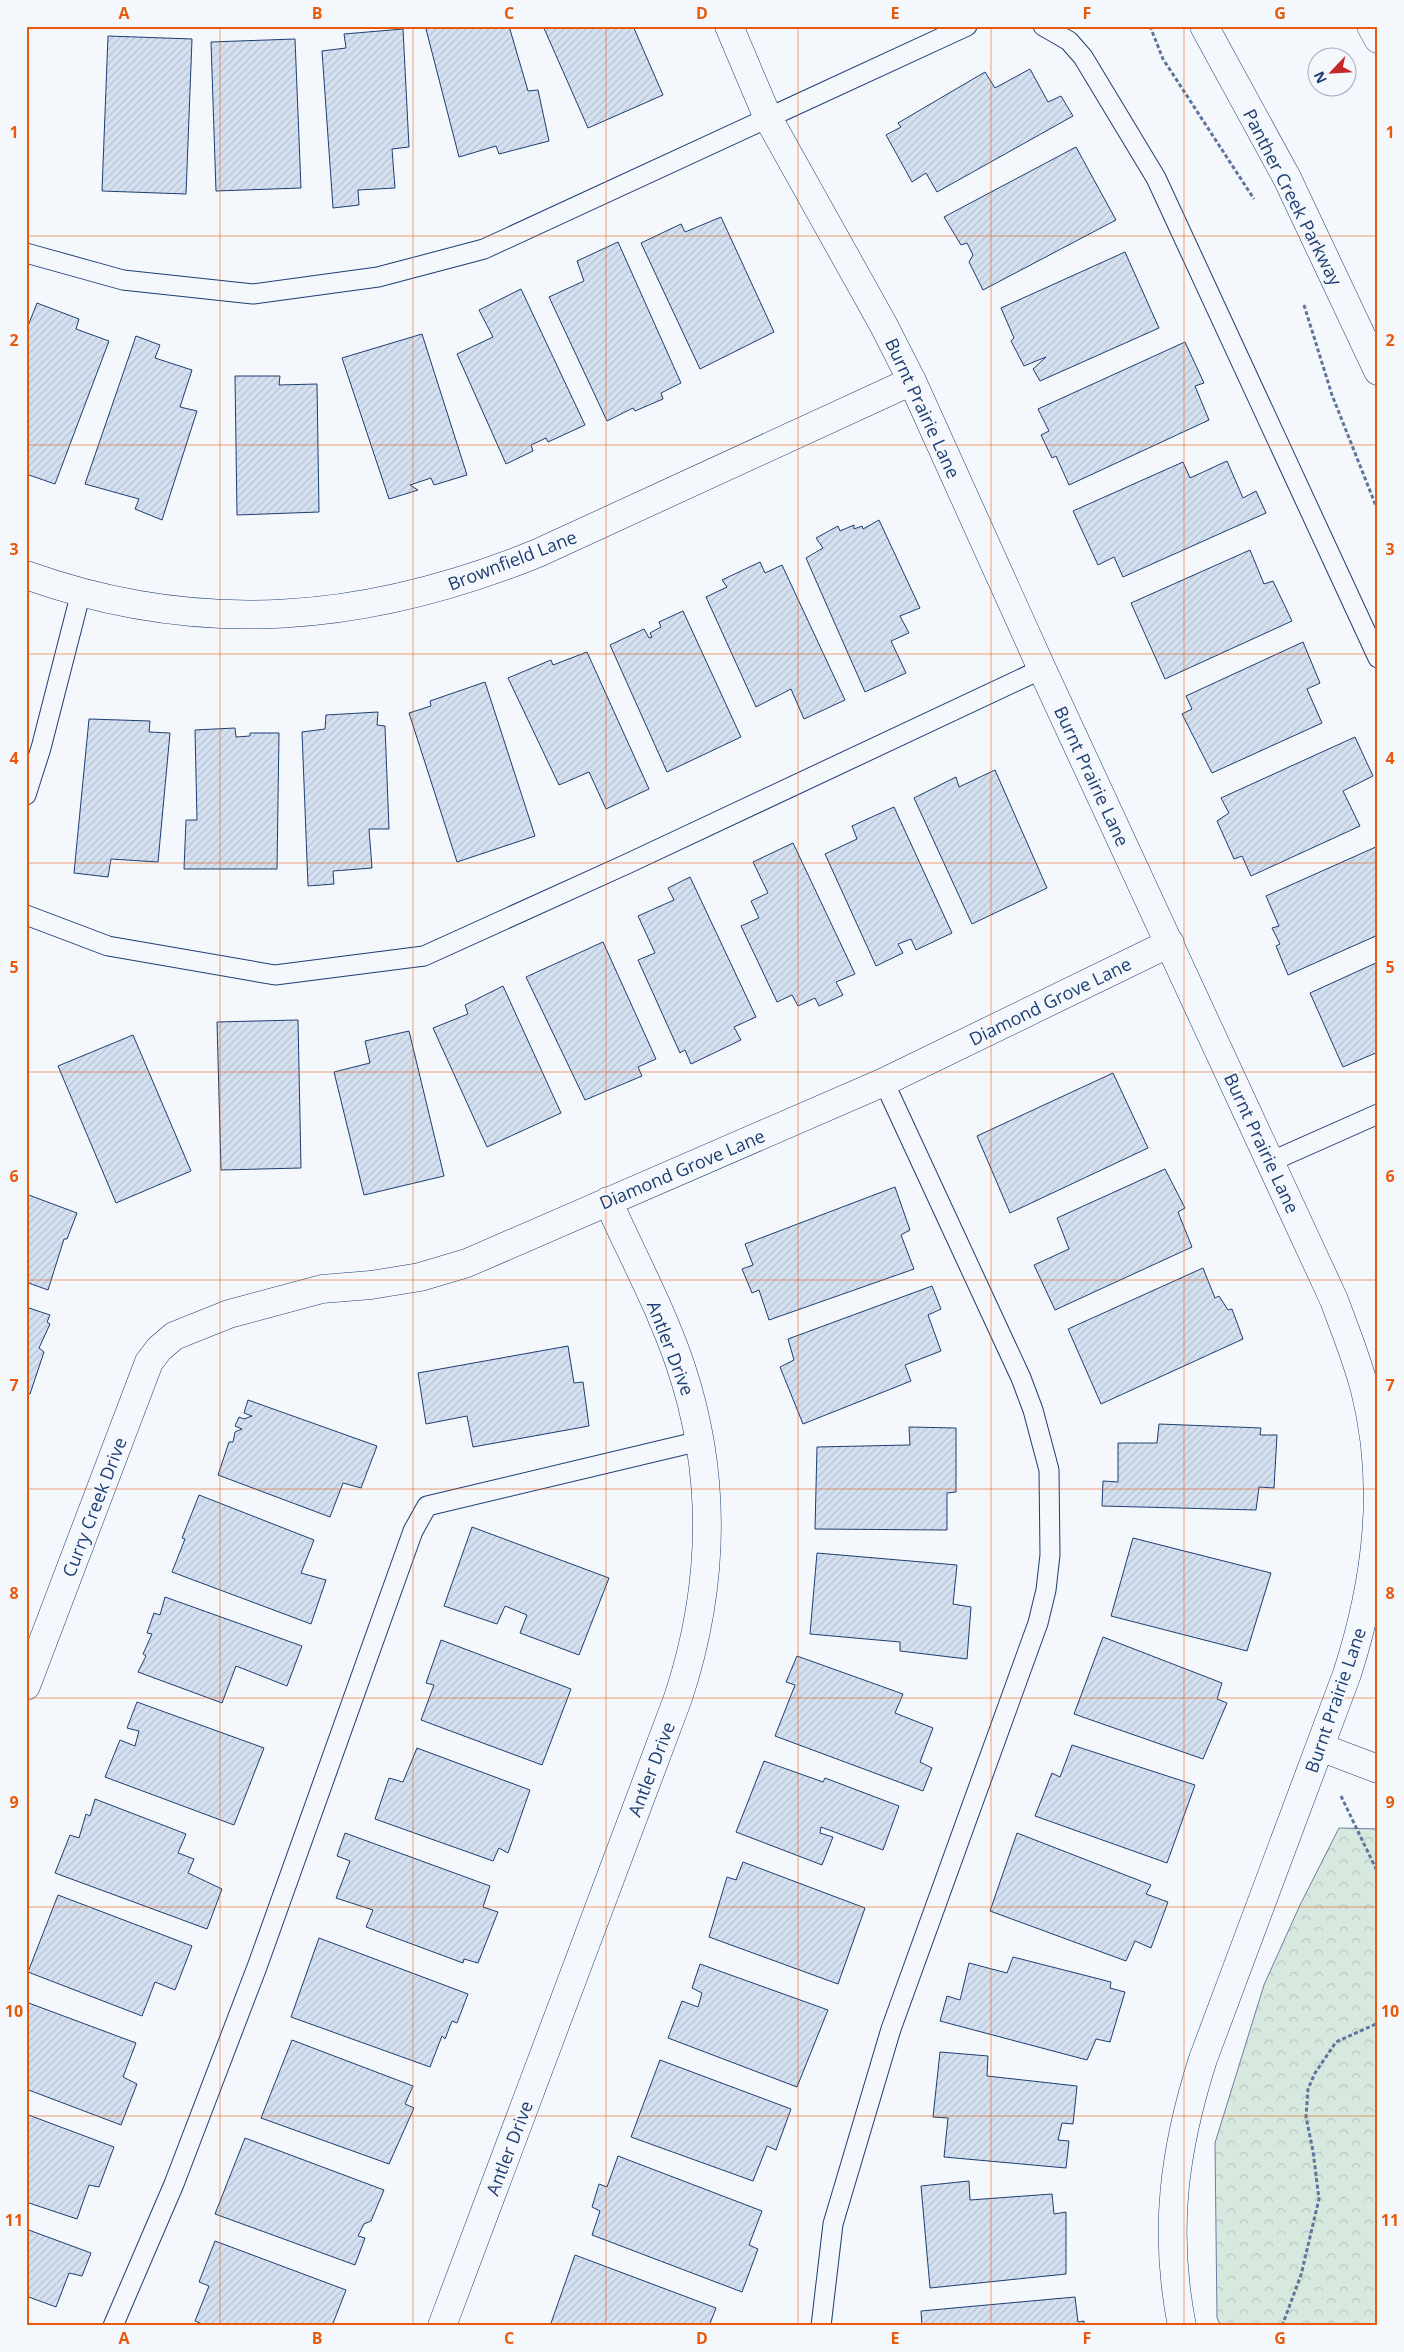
<svg xmlns="http://www.w3.org/2000/svg" width="1404" height="2352" viewBox="0 0 1404 2352" font-family="'Open Sans',sans-serif">
<style>
.park{fill:url(#park-crowns);stroke:#687fa3}
.building{fill:url(#building-hatch);stroke:#1d3f73}
.lines{fill:none;stroke-linecap:round;stroke-linejoin:round}
.lane-casing{stroke:#1d3f73;stroke-width:21}
.street-casing{stroke:#1d3f73;stroke-width:29}
.secondary-casing{stroke:#1d3f73;stroke-width:29}
.path{stroke:#5e769c;stroke-width:3;stroke-dasharray:4 2.5;stroke-linecap:butt}
.lane{stroke:#f4f7fb;stroke-width:19}
.street{stroke:#f4f7fb;stroke-width:28}
.secondary{stroke:#f4f7fb;stroke-width:28}
.grid{fill:none;stroke:#e8590c;stroke-width:1;stroke-opacity:0.55}
.labels{text-anchor:middle;dominant-baseline:central;stroke-width:4;stroke-linejoin:round;paint-order:stroke}
.street-label{font-size:18px;fill:#1d3f73;stroke:#f4f7fb}
.neatline{fill:none;stroke:#e8590c;stroke-width:2}
.grid-label{font-size:16px;text-anchor:middle;font-weight:bold;fill:#e8590c}
</style>
<defs>
<pattern id="park-crowns" width="20" height="18" patternUnits="userSpaceOnUse" patternTransform="scale(1.25)"><rect width="20" height="18" fill="#d7e8df"/><path d="M2 6a3 3 0 1 1 6 0M12 15a3 3 0 1 1 6 0" fill="none" stroke="#b8c8c3"/></pattern>
<pattern id="building-hatch" width="6" height="6" patternUnits="userSpaceOnUse" patternTransform="scale(1.25)"><rect width="6" height="6" fill="#d5e0f0"/><path d="M-1 1l2-2M0 6l6-6M5 7l2-2" fill="none" stroke="#b6c1d1"/></pattern>
</defs>
<rect width="100%" height="100%" fill="#f4f7fb"/>
<!-- park -->
<path class="park" d="M1339,1828L1378,1829V2326H1221L1217,2318L1215,2143L1264,1985L1300,1905Z"/>
<!-- building -->
<path class="building" d="M436,26H509L528,91L538,90L549,141L499,154L496,146L459,157L426,29Z
M543,26H633L663,95L588,128Z
M403,29L409,147L392,149L395,188L358,190L359,205L333,208L322,51L346,48L344,34Z
M108,36L192,39L186,194L102,191Z
M295,39L301,188L216,191L211,42Z
M1030,69L1048,102L1061,96L1073,116L937,192L926,173L912,182L886,135L901,127L898,123L985,72L995,88Z
M1076,147L1116,220L983,290L969,262L973,255L967,243L961,245L944,217Z
M721,217L774,332L700,369L641,243L681,224L685,232Z
M618,242L681,383L661,393L663,399L635,411L633,408L607,421L549,297L584,281L577,261Z
M1125,252L1159,328L1040,381L1033,369L1046,357L1024,366L1011,341L1014,338L1001,308Z
M521,289L585,425L548,442L546,438L531,445L533,451L506,464L457,354L493,337L479,310Z
M37,303L79,319L76,329L109,341L55,484L26,474V331Z
M422,334L467,475L434,485L431,478L410,485L418,490L389,499L342,358Z
M136,336L160,345L155,358L192,370L180,407L197,411L162,520L135,509L139,499L85,484Z
M1185,342L1204,383L1195,386L1209,420L1069,485L1056,456L1052,458L1041,435L1049,431L1038,409Z
M235,376H280L279,385L317,384L319,512L237,515Z
M1227,461L1243,498L1256,491L1266,513L1123,577L1114,557L1098,565L1073,511L1183,462L1190,478Z
M879,520L920,608L900,616L909,633L891,641L906,673L865,692L806,558L823,548L816,538L838,526L840,531L854,525V529L862,526L863,529Z
M1250,550L1264,584L1273,581L1292,621L1165,679L1131,603Z
M760,562L765,573L782,565L845,700L804,719L791,689L756,707L706,597L727,587L722,580Z
M683,611L741,737L667,772L610,645L644,629L649,638L652,637L650,633L661,627L659,622Z
M1303,642L1320,683L1307,689L1322,723L1212,773L1182,714L1192,709L1186,696Z
M587,652L649,789L606,809L589,772L559,785L508,678L551,660L553,665Z
M485,682L535,836L457,862L409,713L431,706L430,701Z
M378,712L377,725L385,726L389,829H369L372,868L333,871L334,884L308,886L302,732L325,729L326,715Z
M89,719L150,721L149,732L170,733L158,862L111,859L108,877L74,873Z
M235,728L236,737L250,736V733H279L277,869H184L186,820H197L195,730Z
M1355,737L1373,776L1343,791L1360,826L1251,876L1242,856L1234,859L1217,821L1229,813L1221,798Z
M995,770L1047,888L972,924L914,798L956,777L959,787Z
M894,807L952,933L916,950L911,939L898,944L903,953L876,966L825,854L857,839L852,826Z
M793,843L855,974L836,982L843,995L819,1006L815,998L798,1006L792,995L777,1002L741,926L759,918L751,901L768,893L753,862Z
M1378,846V935L1288,975L1276,946L1280,944L1272,928L1279,926L1266,896Z
M690,877L756,1017L734,1027L741,1040L691,1064L685,1050L680,1053L638,960L655,953L638,916L674,900L668,888Z
M603,942L656,1059L638,1067L642,1076L585,1100L526,977Z
M1378,962V1052L1343,1067L1310,993Z
M503,986L561,1113L487,1147L433,1028L468,1014L465,1005Z
M298,1020L301,1168L221,1170L217,1022Z
M409,1031L444,1176L364,1195L334,1072L370,1063L365,1041Z
M133,1035L191,1171L116,1203L58,1066Z
M1113,1073L1148,1148L1010,1213L977,1136Z
M1165,1169L1185,1208L1178,1212L1192,1247L1055,1310L1034,1265L1069,1249L1057,1218Z
M895,1187L910,1230L901,1235L914,1269L769,1320L759,1290L752,1293L742,1269L753,1265L745,1244Z
M26,1194L77,1213L67,1239H64L48,1290L26,1282Z
M1203,1268L1215,1298L1219,1296L1228,1310L1232,1309L1243,1339L1101,1404L1068,1329Z
M932,1286L941,1309L928,1315L941,1351L905,1365L911,1381L803,1424L780,1367L794,1360L788,1339Z
M26,1307L50,1315L47,1322L50,1324L39,1348L44,1352L30,1394L26,1393Z
M568,1346L574,1383L583,1382L589,1426L473,1447L467,1416L426,1424L418,1373Z
M248,1400L377,1446L361,1488L343,1483L330,1517L218,1475L229,1442H233L235,1432L242,1429L235,1426L239,1417L244,1419L252,1416L244,1413Z
M1159,1424L1261,1428L1260,1435H1277L1274,1488L1259,1487L1256,1510L1102,1506L1103,1481L1118,1482V1443H1157Z
M909,1427L956,1428V1492L947,1493V1530L815,1529L817,1447L910,1445Z
M199,1495L314,1540L301,1573L326,1580L311,1624L172,1572L185,1539L182,1538Z
M472,1527L609,1578L579,1655L520,1633L527,1615L505,1606L497,1624L444,1606Z
M1133,1538L1271,1573L1247,1651L1111,1616Z
M817,1553L957,1565L953,1604L971,1607L967,1659L900,1651V1642L810,1634Z
M165,1597L302,1646L287,1686L236,1666L222,1703L138,1672L146,1656L143,1654L152,1634L147,1633L154,1613L160,1615Z
M1103,1637L1222,1683L1217,1699L1227,1703L1203,1759L1074,1714Z
M441,1640L571,1689L542,1765L421,1720L434,1685L426,1683Z
M797,1656L903,1694L895,1713L933,1728L920,1762L932,1768L923,1791L775,1736L795,1685L786,1682Z
M137,1702L264,1748L234,1825L105,1777L120,1740L135,1746L139,1731L127,1728Z
M1072,1745L1195,1785L1167,1863L1035,1816L1052,1773L1060,1777Z
M417,1748L530,1790L508,1853L499,1848L493,1861L375,1819L389,1778L403,1782Z
M764,1761L823,1782L825,1778L899,1806L883,1850L821,1827L820,1833L833,1837L822,1865L736,1832Z
M95,1799L186,1834L178,1853L194,1859L188,1873L222,1889L207,1929L55,1873L70,1835L79,1838L86,1814L90,1816Z
M345,1833L490,1886L483,1907L498,1912L478,1963L464,1959L463,1963L366,1927L373,1910L336,1898L350,1861L337,1856Z
M1017,1833L1151,1885L1146,1894L1168,1902L1151,1948L1135,1941L1126,1961L990,1911Z
M743,1862L865,1908L838,1984L709,1937L727,1877L736,1880Z
M58,1895L192,1946L175,1990L155,1982L142,2016L28,1972Z
M319,1938L468,1994L457,2023L452,2021L445,2039L442,2036L430,2067L291,2017Z
M1013,1957L1111,1982L1110,1988L1125,1992L1110,2042L1096,2039L1087,2060L940,2021L947,1996L960,2000L969,1963L1007,1973Z
M700,1964L828,2010L797,2087L668,2038L682,2001L698,2007L702,1993L692,1988Z
M26,2002L136,2043L123,2077L137,2084L121,2125L26,2089Z
M292,2040L413,2086L405,2104L414,2108L389,2164L261,2118Z
M940,2052L988,2056L987,2076L1077,2086L1073,2124L1062,2123L1058,2140L1069,2141L1066,2168L944,2157L948,2118L933,2117Z
M660,2060L791,2109L776,2150L767,2146L753,2181L631,2137Z
M26,2114L114,2147L99,2187L89,2185L77,2219L26,2202Z
M245,2138L384,2190L371,2221L364,2224L358,2236L365,2238L355,2265L215,2214Z
M618,2156L762,2211L749,2245L758,2249L742,2292L592,2235L600,2211L592,2207L599,2184L607,2187Z
M969,2181L970,2200L1052,2194L1054,2214L1066,2212V2274L930,2288L921,2186Z
M26,2229L91,2253L82,2276L69,2273L56,2307L26,2296Z
M215,2241L346,2290L332,2326H207L195,2321L209,2286L199,2282Z
M575,2255L716,2308L709,2326H550Z
M1075,2297L1078,2322L1084,2321V2326H922L921,2311Z"/>
<g class="lines">
<!-- lane casing -->
<g class="lane-casing">
<path id="lane" d="M1043,26L1069,41L1083,57L1156,178L1378,658
M26,253L123,280L253,294L378,277L484,249L967,26
M26,795L41,748L81,592
M26,915L108,946L275,975L424,956L629,863L1042,669
M1270,1162L1378,1114
M113,2326L174,2184L257,1967L413,1531L427,1506L700,1441
M821,2326L833,2224L891,2029L1038,1623L1046,1590L1050,1555L1049,1470L1033,1410L1021,1378L884,1082"/>
</g>
<!-- street casing -->
<g class="street-casing">
<path id="street" d="M729,26L768,118L883,324L912,381L1042,669L1334,1300C1345,1330 1357,1359 1365,1390C1389,1486 1377,1581 1347,1674L1203,2059C1174,2150 1163,2231 1182,2326
M26,575C202,638 368,622 538,553L912,381
M26,1686L149,1362L159,1349L174,1336L229,1314L322,1289L371,1285L420,1277L467,1263L884,1082L1170,943
M1320,1747L1378,1769
M442,2326L678,1698C715,1586 718,1476 680,1364C661,1308 632,1255 608,1201"/>
</g>
<!-- secondary casing -->
<g class="secondary-casing">
<path id="secondary" d="M1204,26L1287,178L1378,371
M1371,26L1378,39"/>
</g>
<!-- path -->
<path class="path" d="M1150,26L1163,59L1254,199
M1304,305L1332,395L1378,511
M1341,1796L1378,1873
M1282,2326L1301,2275L1319,2199L1313,2151L1306,2117L1308,2089L1315,2073L1336,2042L1378,2023"/>
<!-- lane -->
<use href="#lane" class="lane"/>
<!-- street -->
<use href="#street" class="street"/>
<!-- secondary -->
<use href="#secondary" class="secondary"/>
</g>
<!-- grid -->
<path class="grid" d="M220,26V2326M413,26V2326M606,26V2326M798,26V2326M991,26V2326M1184,26V2326M26,236H1378M26,445H1378M26,654H1378M26,863H1378M26,1072H1378M26,1280H1378M26,1489H1378M26,1698H1378M26,1907H1378M26,2116H1378"/>
<g class="labels">
<!-- street labels -->
<g class="street-label">
<text transform="translate(1293 197) rotate(63)">Panther Creek Parkway</text>
<text transform="translate(923 408) rotate(65)">Burnt Prairie Lane</text>
<text transform="translate(512 560) rotate(-21)">Brownfield Lane</text>
<text transform="translate(1092 776) rotate(65)">Burnt Prairie Lane</text>
<text transform="translate(1050 1001) rotate(-26)">Diamond Grove Lane</text>
<text transform="translate(1262 1143) rotate(65)">Burnt Prairie Lane</text>
<text transform="translate(682 1169) rotate(-23)">Diamond Grove Lane</text>
<text transform="translate(671 1348) rotate(69)">Antler Drive</text>
<text transform="translate(94 1507) rotate(-69)">Curry Creek Drive</text>
<text transform="translate(1335 1700) rotate(-71)">Burnt Prairie Lane</text>
<text transform="translate(651 1769) rotate(-69)">Antler Drive</text>
<text transform="translate(509 2148) rotate(-69)">Antler Drive</text>
</g>
</g>
<!-- border -->
<rect width="1404" height="2352" fill="none" stroke="#f4f7fb" stroke-width="55"/>
<!-- north arrow -->
<g transform="translate(1332 72) rotate(245)"><circle r="24" fill="#f4f7fb" stroke="#9eadc5"/>
<path d="M0-4L9 19L0 12L-9 19Z" fill="#c62828"/>
<text y="-8" font-size="14" font-weight="bold" text-anchor="middle" fill="#1d3f73">N</text>
</g>
<rect x="28" y="28" width="1348" height="2296" class="neatline"/>
<g class="grid-label">
<text x="124" y="19">A</text>
<text x="317" y="19">B</text>
<text x="509" y="19">C</text>
<text x="702" y="19">D</text>
<text x="895" y="19">E</text>
<text x="1087" y="19">F</text>
<text x="1280" y="19">G</text>
<text x="14" y="138">1</text>
<text x="1390" y="138">1</text>
<text x="14" y="346">2</text>
<text x="1390" y="346">2</text>
<text x="14" y="555">3</text>
<text x="1390" y="555">3</text>
<text x="14" y="764">4</text>
<text x="1390" y="764">4</text>
<text x="14" y="973">5</text>
<text x="1390" y="973">5</text>
<text x="14" y="1182">6</text>
<text x="1390" y="1182">6</text>
<text x="14" y="1391">7</text>
<text x="1390" y="1391">7</text>
<text x="14" y="1599">8</text>
<text x="1390" y="1599">8</text>
<text x="14" y="1808">9</text>
<text x="1390" y="1808">9</text>
<text x="14" y="2017">10</text>
<text x="1390" y="2017">10</text>
<text x="14" y="2226">11</text>
<text x="1390" y="2226">11</text>
<text x="124" y="2344">A</text>
<text x="317" y="2344">B</text>
<text x="509" y="2344">C</text>
<text x="702" y="2344">D</text>
<text x="895" y="2344">E</text>
<text x="1087" y="2344">F</text>
<text x="1280" y="2344">G</text>
</g>
</svg>
